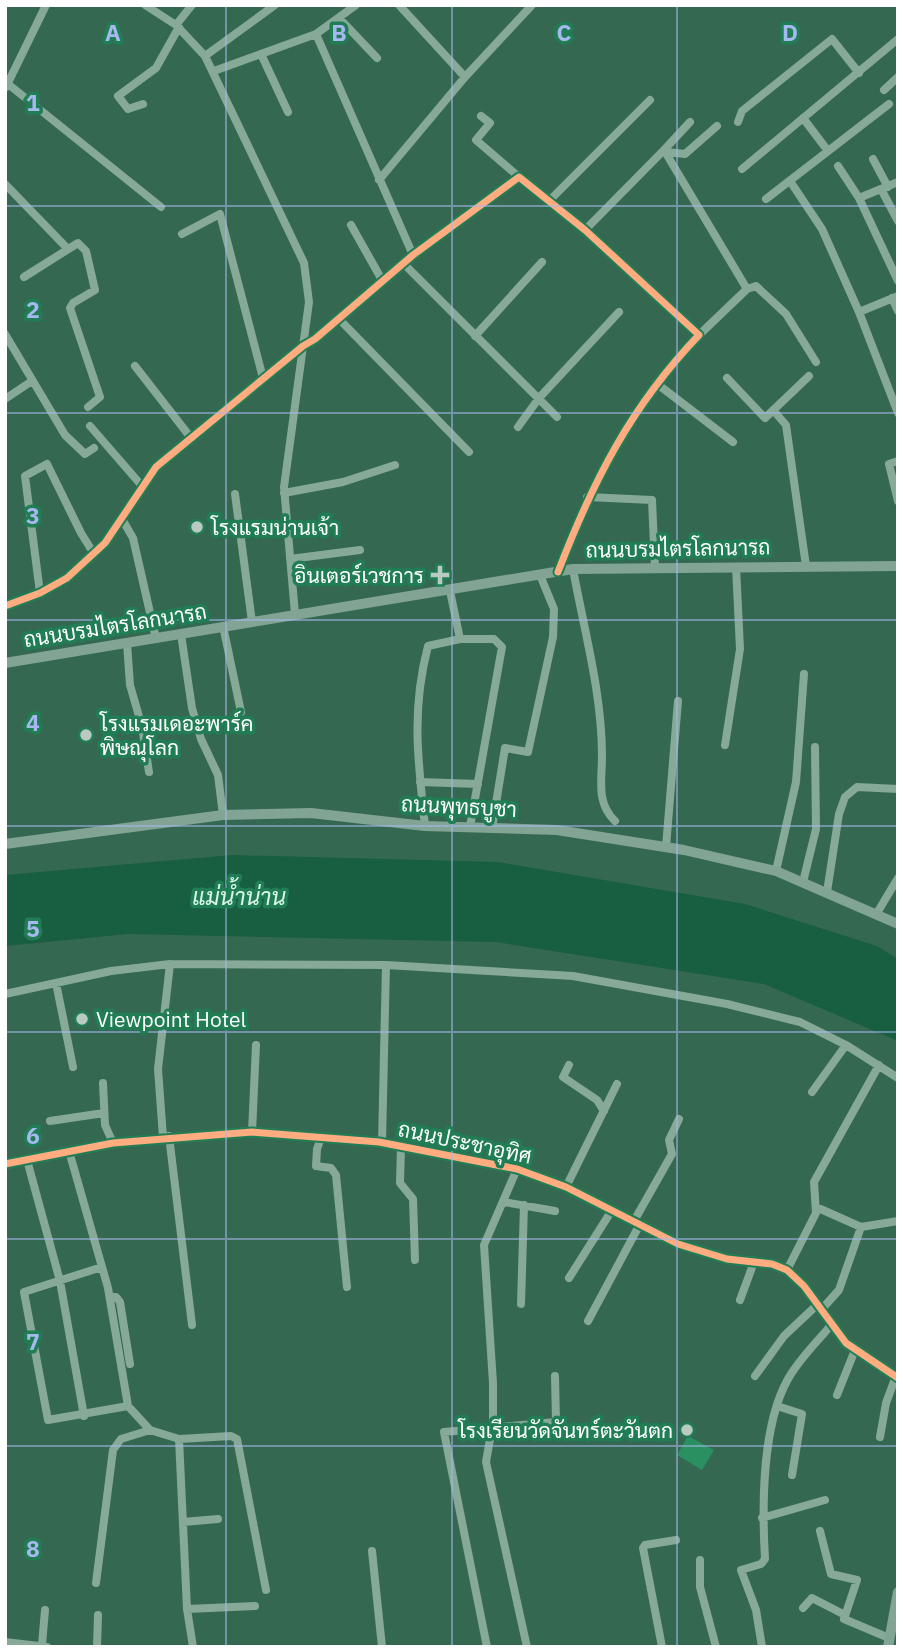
<svg xmlns="http://www.w3.org/2000/svg" width="903" height="1652" viewBox="0 0 903 1652" font-family="'IBM Plex Sans',Sarabun,sans-serif">
<style>
.green{fill:#2b9061}
.water{fill:#185e40}
.lines{fill:none;stroke-linecap:round;stroke-linejoin:round}
.street{stroke:#86a998;stroke-width:8}
.secondary{stroke:#81a494;stroke-width:10}
.cycleway-casing{stroke:#207d54;stroke-width:11}
.cycleway{stroke:#ffac80;stroke-width:7}
.grid{fill:none;stroke:#a5b8ef;stroke-width:2;stroke-opacity:0.55}
.poi-dot{fill:#b8cac2;stroke:#207d54;stroke-width:2.5}
.labels{text-anchor:middle;dominant-baseline:central;stroke-width:7;stroke-linejoin:round;paint-order:stroke}
.poi-label{font-size:21px;fill:#fff;stroke:#207d54;text-anchor:start}
.street-label{font-size:21px;fill:#fff;stroke:#207d54}
.water-label{font-size:23px;font-style:italic;fill:#dbf8ea;stroke:#207d54}
.grid-label{font-size:23px;text-anchor:middle;font-weight:bold;fill:#a5b8ef;stroke:#207d54;stroke-width:7;stroke-linejoin:round;paint-order:stroke}
</style>
<rect width="100%" height="100%" fill="#356851"/>
<!-- green -->
<path class="green" d="M688,1436L714,1450L702,1470L677,1455Z"/>
<!-- water -->
<path class="water" d="M232,855L498,862L745,904L877,946L898,959V1041L764,984L496,942L128,934L5,946V875Z"/>
<g class="lines">
<!-- street -->
<path class="street" d="M145,5L176,25L205,56L304,263L309,302L284,487L295,614
M399,5L465,77
M339,18L377,58
M176,25L192,5
M316,34L413,255
M261,54L288,112
M205,56L275,5
M214,71L316,34L356,5
M8,84L161,207
M6,87L46,5
M884,90L898,77
M143,104L128,109L118,96L156,68L179,27
M481,116L490,123L476,140L519,177
M803,118L828,151
M690,122L664,150L747,289
M738,122L742,111L832,39L859,73
M666,152L685,154L717,126
M873,159L888,187
M838,166L859,198L898,281
M742,169L898,39
M379,180L465,77L532,5
M790,181L822,229L859,312L898,413
M5,184L67,248
M881,189L898,221
M859,198L898,182
M766,199L889,104
M549,201L650,100
M351,225L382,280
M585,230L664,150
M182,234L220,214L263,378
M403,263L557,417
M24,277L78,243L86,251L95,290L73,303L70,308L100,397L88,407
M892,298L898,311
M859,312L898,296
M339,319L469,452
M5,334L65,435L85,454L94,448
M699,335L747,289L756,286L786,314L816,362
M475,336L542,262
M135,366L191,438
M727,378L765,418L809,376
M656,383L733,442
M5,399L32,381
M773,410L786,425L806,566
M90,426L142,486
M518,427L539,398L619,312
M898,461L889,464L898,501
M284,493L343,482L395,465
M235,494L252,622
M587,497L652,500L655,568
M122,519L133,538L156,639
M290,559L360,550
M573,569C584,630 602,693 602,756C602,780 596,803 615,821
M450,591L460,639H494L502,647L470,827
M40,593L25,476L47,464L81,533L94,554
M5,606L40,593L67,578L105,543L156,467L303,346L315,339L413,255L519,177L585,230L699,335C631,406 593,481 558,572
M223,626L241,712
M181,634L192,708L201,739L218,775L223,815
M127,643L130,685L142,727L149,772
M725,745L740,649L736,567
M420,782L478,784
M425,826C418,761 411,711 428,646L460,639
M492,828L505,748L528,752L553,637L554,609L540,575
M666,847L678,701
M776,871L796,782L804,674
M803,882L816,829L815,747
M827,892L839,814L845,797L857,787L898,789
M877,913L898,878
M56,983L73,1067
M5,994L111,971L170,964L386,965L573,976L727,1004L800,1022L846,1045L898,1078
M569,1065L563,1077L597,1100L604,1111
M103,1083L105,1125L113,1143
M812,1092L846,1045
M50,1121L104,1113
M252,1132L256,1045
M169,1136L192,1325
M163,1137L158,1069L170,964
M321,1138L317,1149L316,1166L331,1168L336,1175L347,1287
M382,1143L386,965
M401,1147L400,1183L413,1199L415,1260
M69,1151L108,1288L128,1406L150,1430L179,1439L187,1609L193,1647
M27,1160L60,1281L84,1416
M517,1169L484,1245L493,1383V1422L486,1462L527,1647
M566,1187L617,1084
M504,1202L555,1211
M816,1207L861,1227L898,1221
M634,1221L672,1154L669,1140L679,1119
M102,1267L24,1292L48,1420L128,1406
M787,1270L816,1213L814,1182L879,1065
M569,1278L612,1210
M110,1297H116L120,1302L130,1364
M740,1300L754,1262
M521,1304L524,1205
M821,1310L839,1290L861,1227
M588,1321L640,1224
M755,1376L784,1336L818,1304
M837,1395L855,1350
M777,1406L802,1414L792,1475
M880,1437L886,1403L896,1376
M179,1439L231,1436L237,1439L266,1590
M762,1518L825,1500
M183,1522L218,1519
M820,1531L831,1574L857,1580L844,1619L889,1638
M372,1551L382,1647
M700,1560V1587L716,1647
M96,1583L113,1450L121,1439L150,1430
M803,1608L812,1598L845,1615
M187,1609L255,1606
M5,1642L47,1647
M42,1645L45,1610
M97,1647L98,1615
M487,1647L444,1432L556,1422L555,1376
M662,1647L643,1548L645,1545L676,1540
M762,1647L756,1610L741,1570L761,1564L765,1559C762,1507 762,1425 788,1379C799,1359 818,1341 832,1324"/>
<!-- secondary -->
<path class="secondary" d="M5,663L573,569L898,566
M5,844L223,815L311,813L425,826L557,830L684,850L776,871L898,924
M5,1164L113,1143L252,1132L379,1142L517,1169L566,1187L678,1244L727,1259L772,1264L787,1270L804,1286L846,1343L898,1378
M888,1647L898,1592"/>
<!-- cycleway casing -->
<g class="cycleway-casing">
<path id="cycleway" d="M5,606L40,593L67,578L105,543L156,467L303,346L315,339L413,255L519,177L585,230L699,335C631,406 593,481 558,572
M5,1164L113,1143L252,1132L379,1142L517,1169L566,1187L678,1244L727,1259L772,1264L787,1270L804,1286L846,1343L898,1378"/>
</g>
<!-- cycleway -->
<use href="#cycleway" class="cycleway"/>
</g>
<!-- grid -->
<path class="grid" d="M226,5V1647M452,5V1647M677,5V1647M5,206H898M5,413H898M5,620H898M5,826H898M5,1032H898M5,1239H898M5,1446H898"/>
<!-- markers -->
<g class="poi-dot">
<circle cx="197" cy="527" r="7"/>
<path d="M436.5 564.5h7v7h7v7h-7v7h-7v-7h-7v-7h7z"/>
<circle cx="86" cy="735" r="7"/>
<circle cx="82" cy="1019" r="7"/>
<circle cx="687" cy="1430" r="7"/>
</g>
<g class="labels">
<!-- poi labels -->
<g class="poi-label">
<text x="211" y="527">โรงแรมน่านเจ้า</text>
<text x="424" y="575" text-anchor="end">อินเตอร์เวชการ</text>
<text x="100" y="723">โรงแรมเดอะพาร์ค<tspan x="100" dy="24">พิษณุโลก</tspan></text>
<text x="96" y="1019">Viewpoint Hotel</text>
<text x="673" y="1430" text-anchor="end">โรงเรียนวัดจันทร์ตะวันตก</text>
</g>
<!-- street labels -->
<g class="street-label">
<text transform="translate(678 548) rotate(-1)">ถนนบรมไตรโลกนารถ</text>
<text transform="translate(115 625) rotate(-9)">ถนนบรมไตรโลกนารถ</text>
<text transform="translate(459 806) rotate(3)">ถนนพุทธบูชา</text>
<text transform="translate(465 1142) rotate(12)">ถนนประชาอุทิศ</text>
</g>
<!-- water labels -->
<g class="water-label">
<text x="239" y="896">แม่น้ำน่าน</text>
</g>
</g>
<g class="grid-label">
<text x="113" y="41">A</text>
<text x="339" y="41">B</text>
<text x="564" y="41">C</text>
<text x="790" y="41">D</text>
<text x="33" y="111">1</text>
<text x="33" y="318">2</text>
<text x="33" y="524">3</text>
<text x="33" y="731">4</text>
<text x="33" y="937">5</text>
<text x="33" y="1144">6</text>
<text x="33" y="1350">7</text>
<text x="33" y="1557">8</text>
</g>
<!-- border -->
<rect width="903" height="1652" fill="none" stroke="#ffffff" stroke-width="14"/>
</svg>
